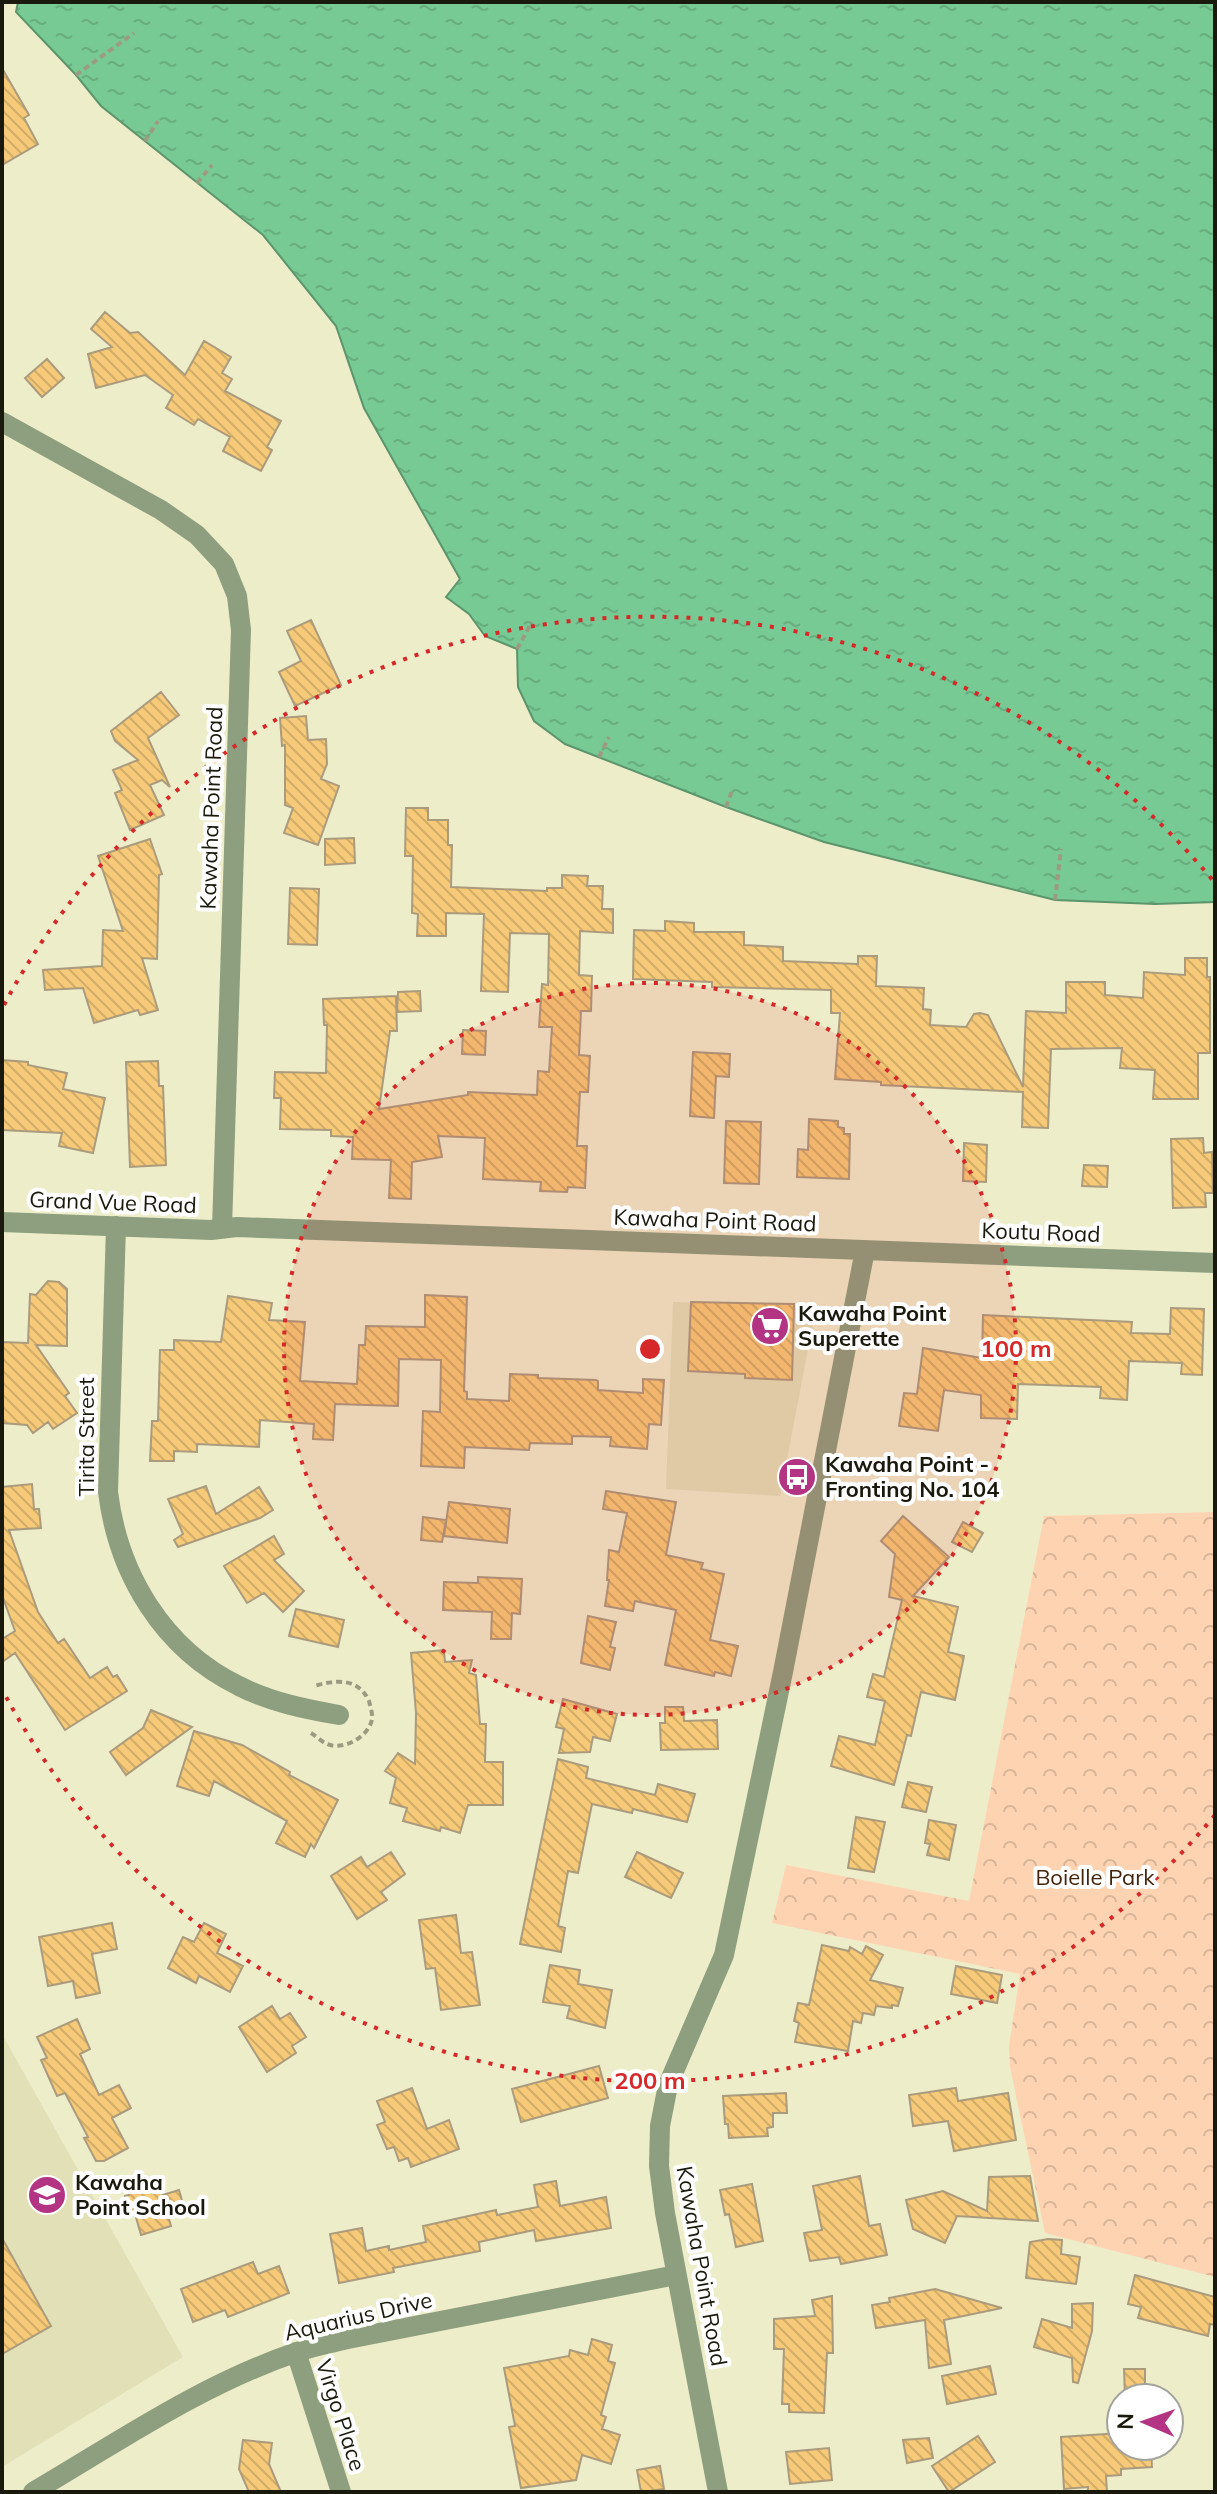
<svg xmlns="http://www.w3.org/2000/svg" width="1217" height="2494" viewBox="0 0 1217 2494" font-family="Mulish,sans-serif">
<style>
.built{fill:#e2e0b7}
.park{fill:url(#park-crowns)}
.water{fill:url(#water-ripples);stroke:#5c956c;stroke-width:2}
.building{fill:url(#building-back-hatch);stroke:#ab9b7d;stroke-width:2}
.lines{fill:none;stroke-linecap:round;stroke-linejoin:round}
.path{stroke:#9c9b81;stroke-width:4;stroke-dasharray:6 4;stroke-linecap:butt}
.minor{stroke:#8d9f7e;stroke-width:20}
.ring{fill:none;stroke:#d62828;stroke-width:4;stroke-dasharray:4 8}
.labels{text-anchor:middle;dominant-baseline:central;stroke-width:8;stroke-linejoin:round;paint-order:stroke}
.street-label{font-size:22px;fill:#1a190d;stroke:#fff}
.poi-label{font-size:22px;font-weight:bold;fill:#1a190d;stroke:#fff;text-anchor:start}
.park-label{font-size:22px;fill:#42250c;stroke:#fff}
.centre{fill:#d62828;stroke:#fff;stroke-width:4}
.ring-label{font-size:24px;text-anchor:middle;font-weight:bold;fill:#d62828;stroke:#fff;stroke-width:8;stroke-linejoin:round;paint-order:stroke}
</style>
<defs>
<pattern id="park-crowns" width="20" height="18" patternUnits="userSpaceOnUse" patternTransform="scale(2)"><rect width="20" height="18" fill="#fed3b2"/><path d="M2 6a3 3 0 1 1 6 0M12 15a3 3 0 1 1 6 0" fill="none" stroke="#d9b598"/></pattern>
<pattern id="water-ripples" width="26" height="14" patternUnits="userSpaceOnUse" patternTransform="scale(2)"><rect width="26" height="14" fill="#78ca94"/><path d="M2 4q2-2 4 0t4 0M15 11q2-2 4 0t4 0" fill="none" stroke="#67ad7e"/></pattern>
<pattern id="building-back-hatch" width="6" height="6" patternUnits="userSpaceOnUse" patternTransform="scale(2)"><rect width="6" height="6" fill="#f6ca78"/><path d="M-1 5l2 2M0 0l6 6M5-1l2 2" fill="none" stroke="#d2ad67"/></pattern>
</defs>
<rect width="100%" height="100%" fill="#eeedca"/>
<!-- built -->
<path class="built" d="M673,1302L803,1306L814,1318L780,1496L666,1489Z
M2,2034L183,2357L2,2467Z"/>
<!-- park -->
<path class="park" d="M1215,1512V2277L1045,2233L1010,2067L1009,2046L1020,1974L772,1923L786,1865L969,1901L1044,1516Z"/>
<!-- water -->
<path class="water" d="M18,2H1215V902L1155,904L1055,900L824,842L726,807L565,744L534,721L518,687L517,649L485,636L469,614L446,597L460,579L364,408L336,326L263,235L101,106L76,75L16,12Z"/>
<!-- building -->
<path class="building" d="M2,68L29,115L24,118L38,144L2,165Z
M105,312L130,333L138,332L185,375L204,341L231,357L222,373L232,379L225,391L281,421L267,447L272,450L261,471L223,451L230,437L198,419L194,425L166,408L173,395L145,375L96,388L88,354L112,347L91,329Z
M47,359L64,378L42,397L25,378Z
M311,620L341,685L295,706L279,672L301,661L287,631Z
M161,692L179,715L148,738L170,787L162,780L150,785L164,815L130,830L115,793L122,790L113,770L138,760L115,741L111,731Z
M306,716L308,740L326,739L327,764L321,779L339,786L318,845L284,833L293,808L285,805V745L282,746L280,718Z
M406,808H428V820H448V845H452L451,887L547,891V888H562V875L588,876L587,886H603L602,909H613V933L580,931L579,975L592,976L591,1011H581L579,1055L590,1056L588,1092H580L577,1146H587L585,1188L568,1187L567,1192L540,1191L541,1182L483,1179L485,1138L438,1136L442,1157L412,1162L411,1199L389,1198L391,1160L352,1159L353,1137L331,1136V1130L280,1129L281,1098H274L275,1072L326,1073L327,1025H324L323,999L396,996L397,1031H390L379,1109L468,1095V1092L537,1095L538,1071L549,1072L552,1027H539L542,984L548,985L549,934L510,933L508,992L481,991L484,914L446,913V936H417L418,914L412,913L413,856H405Z
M354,838L355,863L325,865V839Z
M150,839L162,874L159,875L157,959L142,958L158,1010L140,1015L138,1010L94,1023L83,988L45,990L43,970L102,966L103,930L123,931L98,856Z
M290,888L319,889L317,945L288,944Z
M665,921L694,923V932H744V945L783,947V961L858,964V956H877L876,986L924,988L923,1009L931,1010L930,1025L966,1027L974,1014L980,1013L988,1015L1023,1087L1026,1011L1066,1013V982H1105V995L1143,998L1144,972L1185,975V958H1207V977H1210V1053H1198V1099H1153L1155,1070L1120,1068L1122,1048L1051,1049L1048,1128L1022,1127L1023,1092L881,1085V1082L835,1079L840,1013H831V990L712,987V982L633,979L634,930L665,931Z
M420,991L421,1011L397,1012L398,992Z
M463,1030L486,1031L485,1055L462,1054Z
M693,1052L730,1054L729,1077L716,1076L714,1118L690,1116Z
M2,1060L28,1062V1065L67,1073L63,1089L105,1098L93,1153L59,1146L62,1133L2,1130Z
M158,1061L159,1086H163L166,1165L130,1167L126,1062Z
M809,1119L838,1121V1127L844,1128V1134H850L849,1179L797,1177L798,1149L808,1150Z
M726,1121L761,1122L759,1184L724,1183Z
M1203,1138L1204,1153L1212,1152L1213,1193H1205L1206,1207L1173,1208L1171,1139Z
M964,1143L987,1145L986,1182L963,1181Z
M1084,1165L1108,1166L1107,1187L1082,1186Z
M48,1281L59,1282L67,1289V1346L36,1345L69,1393L65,1396L77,1413L53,1429L48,1422L33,1433L27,1425L2,1423V1342L28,1343L30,1294L36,1295Z
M425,1295L467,1297L464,1391L467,1392V1399L509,1401L510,1374L538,1375V1378L596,1380L598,1381V1390L643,1393V1379L664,1380L661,1425L649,1424L647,1449L610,1446L611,1437L572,1436V1444L530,1443L529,1450L465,1447L464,1468L421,1466L423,1411L440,1412L441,1360L399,1359L398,1406L335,1404L333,1440L313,1439L314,1424L260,1420L259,1447L197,1444V1452L174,1451V1461H150L152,1421H158L160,1350H174V1340L221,1342L228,1296L272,1303L269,1320L305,1322L300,1381L357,1384L359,1345H365L366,1326L425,1327Z
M691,1302L794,1304L792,1380L745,1378V1374L688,1371Z
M1171,1308L1204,1309L1202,1375L1181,1374L1182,1363L1129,1361L1127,1400L1100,1398L1101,1387L1018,1384L1017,1419L981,1418V1395L944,1390L938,1431L899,1426L904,1393L917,1394L923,1348L982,1358L983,1315L1132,1322L1131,1333L1170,1334Z
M32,1484L34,1509H39L41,1528L9,1530L38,1612L58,1643L64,1639L90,1678L107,1667L113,1677L117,1675L127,1691L65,1730L15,1653L2,1662V1639L15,1631L2,1595V1487Z
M206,1486L216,1514L259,1487L273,1510L260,1518L178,1547L174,1540L183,1534L168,1499Z
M606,1491L676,1502L666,1555L703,1563L701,1569L724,1574L710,1640L738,1646L731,1676L715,1672L714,1676L665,1665L676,1610L635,1601L633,1611L605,1606L609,1580H607L609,1550L619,1552L627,1513L603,1509Z
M449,1502L510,1509L507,1543L444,1536Z
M903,1516L949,1557L913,1596L958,1607L948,1652L964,1656L955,1700L921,1692L911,1736L907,1735L894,1785L831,1766L839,1736L875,1745L885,1701L867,1697L873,1674L884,1677L902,1600L889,1597L895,1554L881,1541Z
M423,1517L446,1520L442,1542L421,1540Z
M963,1522L983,1533L972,1552L952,1542Z
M274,1536L284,1554L274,1560L304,1591L283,1612L264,1593L247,1603L224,1566Z
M478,1577L522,1579L520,1614L512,1613L511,1639H491L492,1612L443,1610L444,1582L478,1583Z
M296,1609L344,1620L338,1647L289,1636Z
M588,1616L616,1622L610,1647L615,1648L610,1670L581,1663Z
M444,1650L445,1662L472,1660L469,1673L476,1675L480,1724H486L485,1762H503V1805H468L460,1833L441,1827L440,1831L403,1821L407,1808L390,1803L396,1778L385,1771L398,1753L415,1764L416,1713L411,1653Z
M563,1699L617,1714L610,1741L593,1737L590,1752L559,1753L564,1729L556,1727Z
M665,1707H683L684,1721L717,1720L718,1749L661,1750L660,1723H665Z
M151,1710L192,1727L126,1775L110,1752L143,1728Z
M194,1731L242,1745L290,1772L289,1775L338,1800L314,1848L311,1844L305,1857L276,1843L287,1821L214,1781L209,1796L177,1786Z
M558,1759L588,1767L586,1778L655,1795L658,1784L695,1794L687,1822L633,1809L632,1813L592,1804L578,1873L568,1871L558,1926L565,1928L561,1952L520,1944Z
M908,1782L932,1787L926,1812L902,1807Z
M856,1817L885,1822L874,1872L848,1868Z
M929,1820L956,1825L949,1860L927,1855L930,1844L925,1843Z
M391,1852L405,1874L381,1892L387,1900L357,1919L331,1876L361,1857L367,1867Z
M637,1852L683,1873L671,1898L625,1877Z
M456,1915L461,1953L472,1952L480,2005L441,2010L435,1968L426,1969L419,1920Z
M112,1923L117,1949L92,1954L100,1993L76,1998L73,1981L48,1986L39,1937Z
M204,1923L226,1934L217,1953L243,1966L230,1992L199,1976L196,1983L168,1968L183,1937L194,1942Z
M822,1945L849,1951L850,1947L862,1954L866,1946L883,1955L870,1980L903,1988L898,2006L892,2005V2008L876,2006L874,2015L863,2013L861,2023L853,2021L848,2051L795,2042L799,2023L794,2021L798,2003L809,2005Z
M550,1965L580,1970L578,1984L612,1990L605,2028L567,2018L570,2006L543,2002Z
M956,1966L1002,1975L997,2003L951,1994Z
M272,2006L280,2019L290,2013L306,2037L292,2046L296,2053L267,2072L239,2027Z
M77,2019L90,2049L80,2054L99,2095L119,2085L131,2108L112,2118L128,2148L104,2161H96L84,2138L88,2137L65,2093L57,2096L41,2060L47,2058L37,2037Z
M599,2066L608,2098L521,2122L512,2089Z
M412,2088L427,2129L449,2120L459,2149L411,2167L408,2158L399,2161L394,2147L387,2149L377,2125L385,2122L377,2101Z
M956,2088L958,2101L1008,2093L1016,2140L954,2151L948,2121L913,2126L909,2095Z
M786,2093L787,2113H773V2127L767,2128L768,2136L729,2138L728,2124H725L723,2096Z
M860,2176L869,2226L880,2224L887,2255L841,2264L839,2257L810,2261L804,2233L822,2230L813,2186Z
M1030,2176L1038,2221L957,2216L945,2243L913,2229L906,2200L943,2191L987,2211L989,2177Z
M158,2178L163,2195L179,2190L185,2211L168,2216L171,2226L141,2235L135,2214L131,2216L125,2196L129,2195L127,2187Z
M556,2181L560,2206L606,2197L611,2228L536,2241L534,2230L479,2242L480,2251L393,2268L394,2272L339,2283L330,2234L362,2228L366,2251L389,2246V2250L426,2242L423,2226L496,2210L497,2215L538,2207L534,2185Z
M752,2184L763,2241L736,2247L729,2214L725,2215L720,2190Z
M2,2238L51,2326L2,2354Z
M1048,2239L1062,2240L1061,2254L1080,2257L1076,2284L1026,2278L1030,2242Z
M253,2262L258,2274L279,2266L289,2293L228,2317L225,2310L193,2322L181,2289Z
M1135,2275L1215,2297V2325L1210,2324L1208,2336L1138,2318L1141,2307L1128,2304Z
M935,2289L1002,2308L944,2320L951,2364L929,2368L925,2320L876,2328L872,2305L890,2302L889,2298Z
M832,2296L833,2353H827L824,2413L789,2412V2404H782L784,2349H774V2319L815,2316L812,2300Z
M1093,2303L1092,2331L1078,2383L1073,2382L1072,2358L1034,2347L1042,2319L1072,2328V2304Z
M592,2339L612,2345L608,2361L615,2363L601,2415L606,2417L602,2429L620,2435L611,2464L582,2455L576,2480L521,2488L509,2427L515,2426L504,2368L569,2356L570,2350L588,2355Z
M990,2366L996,2394L947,2404L942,2376Z
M1124,2369H1145V2398H1125Z
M1121,2433V2446H1151L1152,2467L1121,2469V2475L1106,2476L1107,2492H1088V2487L1064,2489L1061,2437Z
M978,2436L995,2462L949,2492L932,2466Z
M929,2438L933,2458L907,2463L903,2440Z
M243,2440L272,2443L269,2464L281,2492H249L239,2469Z
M829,2448L832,2480L790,2484L786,2452Z
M660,2466L664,2489L641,2492L637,2470Z"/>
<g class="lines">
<!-- path -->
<path class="path" d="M76,75L134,33
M145,141L158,121
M197,183L212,165
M517,649L532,622
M599,757L609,737
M726,807L733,788
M1055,900L1061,849
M311,1733C316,1736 322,1742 327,1744C343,1751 369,1737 372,1719C373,1715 370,1705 369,1701C358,1677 335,1680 314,1686"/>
<!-- minor -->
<path class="minor" d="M2,422L161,510L197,535L224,564L237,596L241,630L222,1228
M2,1222L211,1230L237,1227L1215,1263
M116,1226L108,1492C118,1574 163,1649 239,1686C270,1702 305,1709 339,1715
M296,2352L341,2492
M33,2492C118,2442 201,2385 294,2353C312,2347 331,2343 348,2339L676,2275
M718,2492L665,2213L659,2166L660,2126L668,2085L724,1955L783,1672L865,1250"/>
</g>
<!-- distance rings -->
<circle cx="650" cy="1349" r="366" fill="#d62828" fill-opacity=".12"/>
<g class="ring">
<circle cx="650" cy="1349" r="366"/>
<path d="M1215 1815A732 732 0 0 1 4 1693M4 1005A732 732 0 0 1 1215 883"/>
</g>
<!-- icons -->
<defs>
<g id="supermarket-disc" transform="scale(2)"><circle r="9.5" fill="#b33482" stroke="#fff"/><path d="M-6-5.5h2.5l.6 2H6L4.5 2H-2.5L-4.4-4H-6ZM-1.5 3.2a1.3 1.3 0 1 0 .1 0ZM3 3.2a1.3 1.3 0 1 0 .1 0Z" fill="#fff"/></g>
<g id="bus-disc" transform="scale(2)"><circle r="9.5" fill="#b33482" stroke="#fff"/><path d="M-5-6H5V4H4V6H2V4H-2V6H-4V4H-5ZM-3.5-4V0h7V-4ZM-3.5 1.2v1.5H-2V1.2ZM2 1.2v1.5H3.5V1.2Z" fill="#fff"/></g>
<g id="school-disc" transform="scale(2)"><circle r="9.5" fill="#b33482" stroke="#fff"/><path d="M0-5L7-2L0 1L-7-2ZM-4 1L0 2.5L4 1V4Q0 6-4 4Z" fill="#fff"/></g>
</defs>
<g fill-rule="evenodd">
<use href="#supermarket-disc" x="770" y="1326"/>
<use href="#bus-disc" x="797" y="1477"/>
<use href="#school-disc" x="47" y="2195"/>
</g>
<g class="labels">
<!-- street labels -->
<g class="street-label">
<text transform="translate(211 808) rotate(-88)">Kawaha Point Road</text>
<text transform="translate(113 1202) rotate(2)">Grand Vue Road</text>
<text transform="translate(715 1220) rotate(2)">Kawaha Point Road</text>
<text transform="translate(1041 1232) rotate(2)">Koutu Road</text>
<text transform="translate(86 1437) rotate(-90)">Tirita Street</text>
<text transform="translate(702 2266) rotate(80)">Kawaha Point Road</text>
<text transform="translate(358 2316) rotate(-13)">Aquarius Drive</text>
<text transform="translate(341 2415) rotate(72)">Virgo Place</text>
</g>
<!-- poi labels -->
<g class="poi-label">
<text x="798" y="1313">Kawaha Point<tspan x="798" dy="25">Superette</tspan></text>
<text x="825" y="1464">Kawaha Point -<tspan x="825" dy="25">Fronting No. 104</tspan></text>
<text x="75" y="2182">Kawaha<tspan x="75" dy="25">Point School</tspan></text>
</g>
<!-- park labels -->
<g class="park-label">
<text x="1095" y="1877">Boielle Park</text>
</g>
</g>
<circle cx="650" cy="1349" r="12" class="centre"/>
<g class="ring-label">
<text x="1016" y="1357">100 m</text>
<text x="650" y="2089">200 m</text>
</g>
<!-- border -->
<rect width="1217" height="2494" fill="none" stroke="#1a190d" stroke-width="8"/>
<!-- north arrow -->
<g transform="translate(1145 2422) rotate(272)"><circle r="38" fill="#ffffff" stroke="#a3a39e" stroke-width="2"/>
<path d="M0-6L14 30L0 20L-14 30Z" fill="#b33482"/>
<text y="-12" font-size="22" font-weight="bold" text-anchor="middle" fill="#1a190d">N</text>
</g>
</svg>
